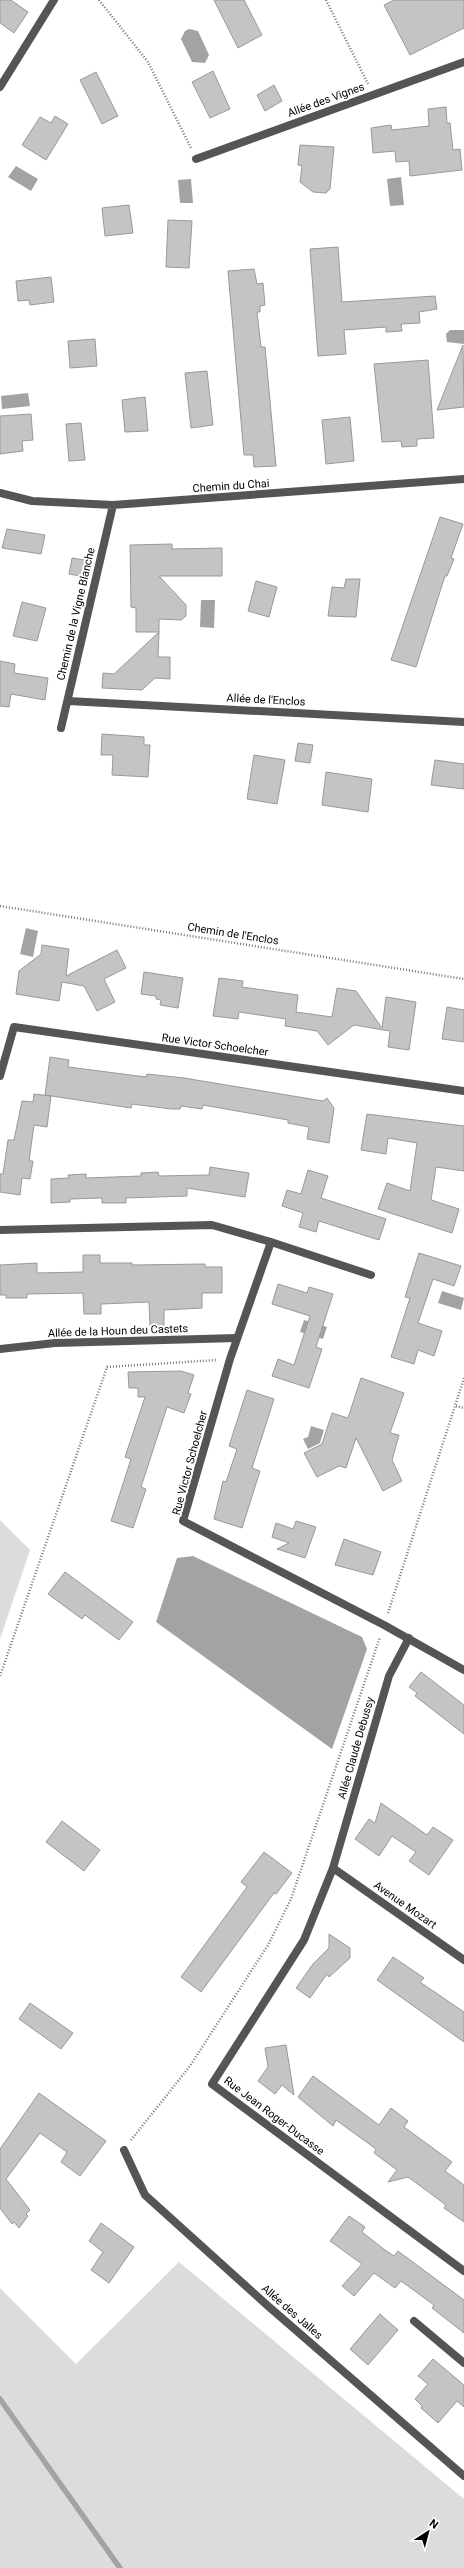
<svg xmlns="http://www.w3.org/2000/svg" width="464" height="2568" viewBox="0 0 464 2568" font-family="Roboto,sans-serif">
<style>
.green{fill:#dcdcdc}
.water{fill:#a3a3a3}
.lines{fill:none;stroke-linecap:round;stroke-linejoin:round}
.stream{stroke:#a3a3a3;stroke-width:5.5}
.building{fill:#c4c4c4;stroke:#999}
.path{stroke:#777;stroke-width:2.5;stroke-dasharray:1 2;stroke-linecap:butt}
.lane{stroke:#555;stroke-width:8}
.street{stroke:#555;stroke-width:8}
.labels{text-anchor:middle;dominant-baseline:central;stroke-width:4;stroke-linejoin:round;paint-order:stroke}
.street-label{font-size:11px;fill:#000;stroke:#fff}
</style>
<rect width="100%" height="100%" fill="#fff"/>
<!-- green -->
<path class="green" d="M0,1520L30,1550L0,1639Z
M179,2262L464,2499V2568H0V2288L76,2364Z"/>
<!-- water -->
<path class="water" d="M189,29L198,31L209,55L205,63L192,62L181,39L185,31Z
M16,166L38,179L31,191L8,177Z
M401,177L404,205L390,206L387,179Z
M191,179L193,203H180L178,180Z
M450,330H464V344L447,342L446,334Z
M28,393L30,406L2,409L1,396Z
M201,600H215L214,628L200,627Z
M26,928L38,931L33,957L20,954Z
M442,1291L464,1298L461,1310L438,1303Z
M304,1320L327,1327L323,1339L300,1332Z
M311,1426L324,1430L320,1443L308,1449L303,1439L308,1437Z
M193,1556L362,1637L367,1649L332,1749L156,1622L177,1558Z"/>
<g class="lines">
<!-- stream -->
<path class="stream" d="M0,2399L120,2568"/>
</g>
<!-- building -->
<path class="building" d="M0,0H11L28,12L14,33L0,23Z
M214,0H244L262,35L238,48Z
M394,0H464V28L410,55L384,5Z
M213,71L230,109L210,118L192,82Z
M96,72L118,116L102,124L80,80Z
M274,85L282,101L265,111L257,95Z
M446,107L447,123H450L453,150L460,149L462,170L410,176L409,161L396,162L395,151L373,153L371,128L391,125L392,130L429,126L428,109Z
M55,116L68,124L46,160L22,145L40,117L51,123Z
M300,145L334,147L330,189L326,193L313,192L300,182L302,166L298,165Z
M129,205L133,233L105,236L102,208Z
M168,220L192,221L189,268L166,267Z
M338,247L342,302L435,296L437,309L419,312L420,323L401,324L402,331L386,332V327L344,330L346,354L318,356L310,249Z
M254,269L257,284L263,283L265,305L260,306V312H257L261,347H265L276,466L254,467L253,455H244L228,271Z
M51,277L54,302L30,305L29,300L18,301L16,281Z
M95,339L97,366L70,368L68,341Z
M463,345L464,407L437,410Z
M428,360L434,438L417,439V446L402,447L401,441L382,442L374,364Z
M207,371L213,425L191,428L185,373Z
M145,397L148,431L125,432L122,400Z
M31,414L33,440L22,441L23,451L0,454V416Z
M350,417L354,461L326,464L322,420Z
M81,423L85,460L69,461L66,424Z
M440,517L463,524L451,558L454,559L447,576H445L416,667L391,660Z
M7,529L45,535L41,554L2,548Z
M172,544V549L222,548V576H159L186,605V616L181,620L159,619V632H136V608L131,607L130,545Z
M72,558L91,561L87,577L69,574Z
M346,579H360L356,617L328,616L332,587L344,588Z
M256,581L277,587L269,617L248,611Z
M22,602L46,608L37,641L13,636Z
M159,632L158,657H170V679L155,678L142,690L102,688L103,673L114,674Z
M0,661L15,664L14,673L48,678L45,700L11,694L9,707L0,706Z
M102,734L144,737V745H150L148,777L112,775L113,755H101Z
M298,743L313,745L310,763L295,761Z
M254,755L285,760L277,804L247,799Z
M435,760L464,764V789L431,785Z
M326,772L372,779L368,812L322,805Z
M42,945L69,949L66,976L117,950L126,968L104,979L115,1002L97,1011L84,986L62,982L59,1001L16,994L19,971L41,954Z
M144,972L183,978L178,1008L160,1005L161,1000L156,999V996L141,994Z
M219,978L243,981L242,987L298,995L296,1012L332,1017L337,988L356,991L382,1028L386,997L416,1002L409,1050L388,1047L390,1031L354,1025L328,1045L317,1031L285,1026L286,1019L239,1012L238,1019L213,1016Z
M447,1007L464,1010V1042L442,1039Z
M50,1057L69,1060L68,1067L84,1069L146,1077L147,1074L184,1078L323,1101L327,1098L334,1108L329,1143L307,1139L309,1127L288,1123V1120L203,1105L202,1109L181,1106L180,1109H171L132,1104L131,1108L45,1095Z
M34,1094L51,1096L47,1127L34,1125L29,1161H33L30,1179L22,1178L20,1195L0,1192V1174H3L8,1140H14L22,1101L33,1102Z
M367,1114L464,1126V1171L436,1167L431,1200L459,1209L452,1233L378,1209L387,1183L410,1191L417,1143L388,1138L386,1154L361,1150Z
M210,1167L249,1173L245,1197L187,1188V1196L126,1198V1203H102V1198L70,1199V1202L51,1203V1179L69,1178L68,1175L86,1174V1178L141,1176V1173L158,1172L159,1176L209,1175Z
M308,1170L328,1176L321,1198L386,1219L379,1240L319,1221L316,1232L299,1227L303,1213L282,1206L287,1190L301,1194Z
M419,1253L461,1266L454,1286L433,1279L418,1323L442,1331L434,1356L418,1350L414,1364L391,1357L410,1298L405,1297Z
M83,1255H100V1263H132V1265L205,1264V1267H222V1293H202V1308L164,1310V1326H150L149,1302L101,1304V1314H84L83,1293L27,1294V1298H6V1295H0V1265L37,1263V1273L83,1272Z
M278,1284L307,1293L309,1287L333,1294L316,1347L322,1349L309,1388L272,1376L278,1359L294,1365L310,1316L272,1304Z
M181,1371L194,1375L188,1393L191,1394L184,1413L167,1407L141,1487L146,1489L133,1528L111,1521L131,1459L125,1457L145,1397H138V1388H129L128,1372Z
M361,1378L404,1393L390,1433L399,1435L392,1460L402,1481L383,1491L356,1438L346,1468L339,1466L317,1477L304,1453L322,1444L332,1413L348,1418Z
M247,1390L274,1399L252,1468L260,1471L242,1528L214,1519L223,1481L226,1482L237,1449L229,1446Z
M296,1521L316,1527L305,1558L277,1549L289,1543L272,1537L276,1523L293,1529Z
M344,1539L381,1552L373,1575L335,1565Z
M65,1572L133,1622L119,1640L85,1615L82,1619L48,1594Z
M421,1672L464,1705V1734L415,1696L417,1693L409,1687Z
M381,1803L427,1835L433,1827L453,1840L429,1875L409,1861L416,1852L392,1836L379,1856L355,1839L369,1819L375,1823Z
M62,1821L100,1850L84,1871L46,1842Z
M264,1852L292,1873L276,1894L274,1893L201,1992L181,1977L247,1887L241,1882Z
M329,1934L350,1948V1958L329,1977L327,1974L310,1998L296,1988L313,1964L329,1948Z
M393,1957L424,1978L420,1982L464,2012V2042L377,1980Z
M30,2003L73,2033L61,2049L19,2019Z
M286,2045L294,2095L282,2085L275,2094L258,2081L268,2067L265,2048Z
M313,2076L379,2125L391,2108L408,2121L404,2127L452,2162L445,2171L464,2185V2222L444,2208L446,2205L408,2177L388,2182L397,2170L374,2153L376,2149L336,2120L333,2126L298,2097Z
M39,2093L106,2141L80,2176L61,2162L67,2152L40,2133L6,2179L30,2210L26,2214L28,2216L19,2228L14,2222L12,2224L0,2208V2149Z
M349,2216L365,2227L362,2232L385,2250L394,2256L398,2251L464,2300V2333L432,2308L434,2305L401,2281L395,2288L374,2273L354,2296L342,2286L362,2264L330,2241Z
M101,2223L134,2247L109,2283L91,2270L103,2252L89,2241Z
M380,2314L398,2330L368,2365L350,2349Z
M433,2359L464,2385V2407L457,2401L438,2423L421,2408L422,2406L415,2399L428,2384L418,2376Z"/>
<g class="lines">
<!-- path -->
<path class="path" d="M99,0L148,62L191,148
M326,0L368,84
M0,906L464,979
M456,1406L464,1408
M388,1613L464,1378
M0,1676L107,1367L217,1360
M131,2140L190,2066L268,1945L291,1899L380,1637"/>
<!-- lane -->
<path class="lane" d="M0,87L54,0
M0,1349L55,1343L237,1338"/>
<!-- street -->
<path class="street" d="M196,159L464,62
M0,493L32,501L113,505L464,479
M68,701L464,722
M61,728L113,505
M0,1076L14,1027L464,1091
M0,1230L212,1225L271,1242L230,1359L183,1521L384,1625L464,1670
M271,1242L371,1275
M409,1638L389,1676L333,1868L304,1940L212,2084L464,2271
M333,1868L464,1960
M124,2150L145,2195L268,2306L464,2476
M414,2321L464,2363"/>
</g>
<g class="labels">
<!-- street labels -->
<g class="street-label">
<text transform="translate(326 100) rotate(-20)">Allée des Vignes</text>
<text transform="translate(231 486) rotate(-4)">Chemin du Chai</text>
<text transform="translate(76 614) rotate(-77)">Chemin de la Vigne Blanche</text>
<text transform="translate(266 700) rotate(3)">Allée de l'Enclos</text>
<text transform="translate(233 934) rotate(9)">Chemin de l'Enclos</text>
<text transform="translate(215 1045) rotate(8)">Rue Victor Schoelcher</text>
<text transform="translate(118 1331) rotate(-2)">Allée de la Houn deu Castets</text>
<text transform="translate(190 1463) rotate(-75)">Rue Victor Schoelcher</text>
<text transform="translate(356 1748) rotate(-74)">Allée Claude Debussy</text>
<text transform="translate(405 1905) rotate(35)">Avenue Mozart</text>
<text transform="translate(274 2116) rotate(37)">Rue Jean Roger-Ducasse</text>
<text transform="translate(292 2312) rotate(41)">Allée des Jalles</text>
</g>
</g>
<!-- north arrow -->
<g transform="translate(428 2532) rotate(36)" stroke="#ffffff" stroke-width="3" paint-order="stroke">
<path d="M0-3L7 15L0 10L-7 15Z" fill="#000000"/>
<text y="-6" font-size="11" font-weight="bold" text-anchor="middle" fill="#000000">N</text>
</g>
</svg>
